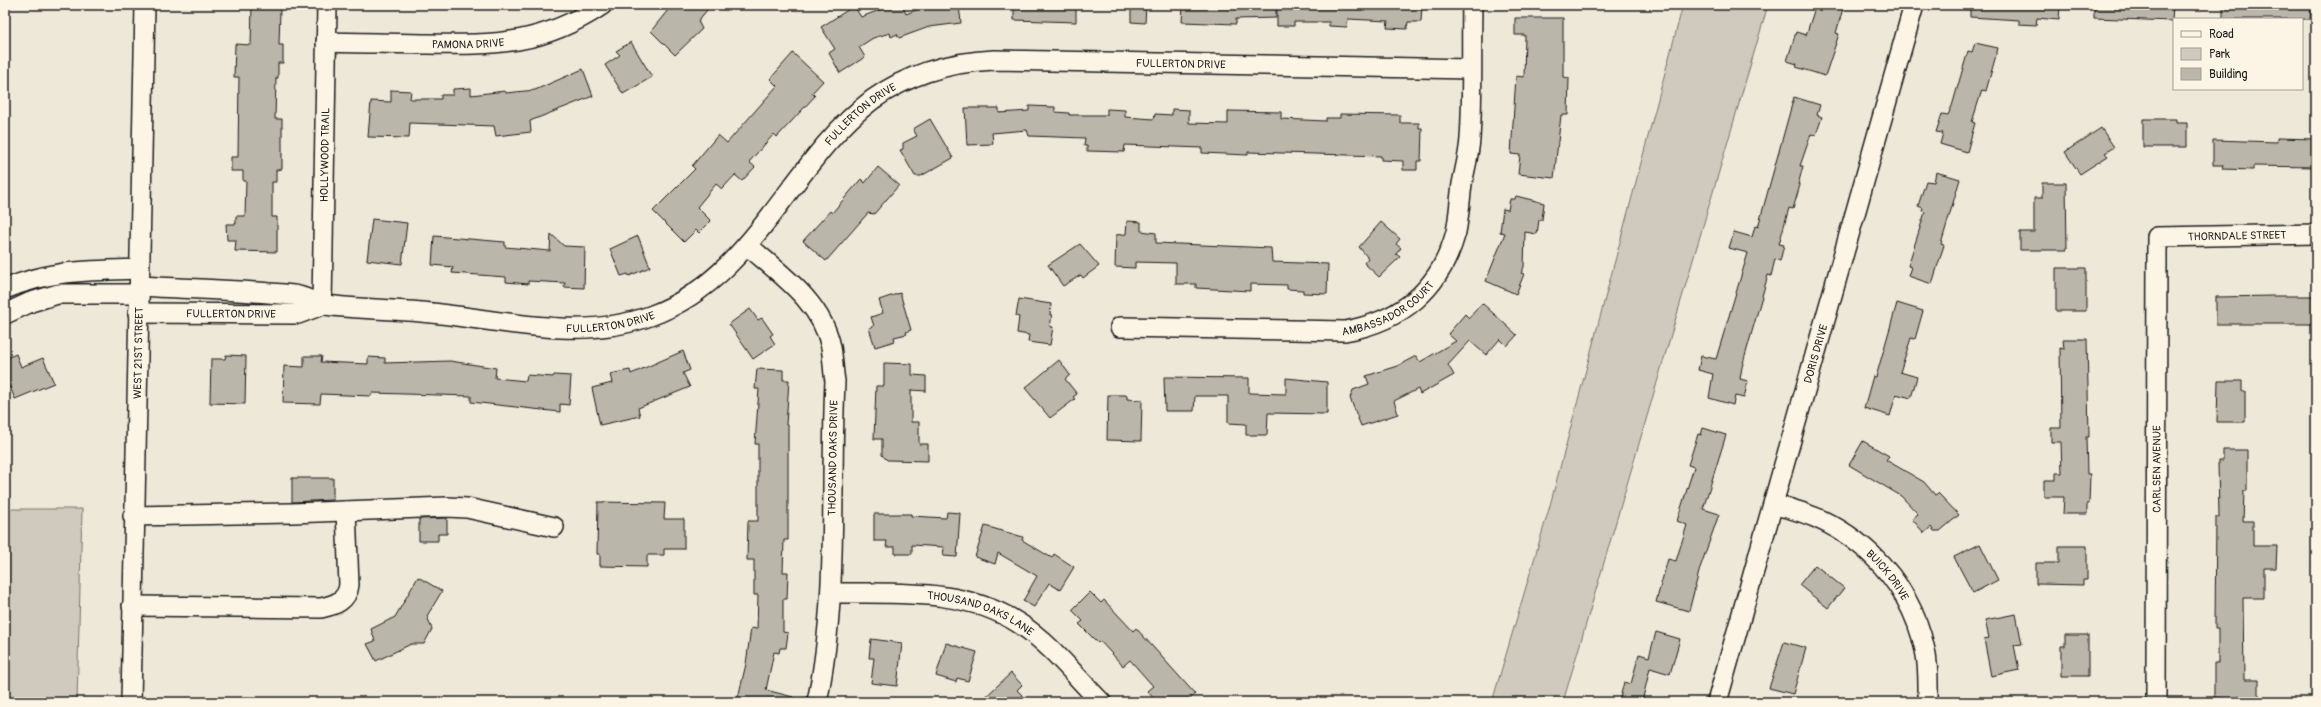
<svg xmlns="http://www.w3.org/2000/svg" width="2321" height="707" viewBox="0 0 2321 707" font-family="Pangolin,sans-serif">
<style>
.green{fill:#cfcabd;stroke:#76736c}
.building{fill:#bab6aa;stroke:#1c1c1c}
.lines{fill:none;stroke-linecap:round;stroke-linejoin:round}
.minor-casing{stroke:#1c1c1c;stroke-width:22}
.minor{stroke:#fcf5e5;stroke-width:19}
.labels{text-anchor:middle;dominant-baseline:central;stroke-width:3;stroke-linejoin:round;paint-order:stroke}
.street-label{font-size:11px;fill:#1c1c1c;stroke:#fcf5e5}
</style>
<rect width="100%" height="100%" fill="#eee8d9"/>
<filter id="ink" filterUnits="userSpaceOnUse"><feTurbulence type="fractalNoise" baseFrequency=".025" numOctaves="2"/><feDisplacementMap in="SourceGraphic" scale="8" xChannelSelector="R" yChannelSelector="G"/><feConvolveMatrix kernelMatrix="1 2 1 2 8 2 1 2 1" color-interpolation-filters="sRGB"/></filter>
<g filter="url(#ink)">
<!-- green -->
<path class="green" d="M1683,5H1768L1563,702H1492L1549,509Z
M5,509H82L77,702H5Z"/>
<!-- building -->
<path class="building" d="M252,5H279V10H280L279,45H283V63H278V78H276L275,119H282V169L276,170V182H272V217H277V252L235,251L236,240H227L226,224H236V216H245L246,181H243V171H231V157H238L239,77H234L235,44L251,45Z
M672,5H711L698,21L702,29L675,55L651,31Z
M893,5H902L906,14L929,5H959L961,23L929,27L899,38L897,34L891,37L890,33L873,38L859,47L865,57L840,73L829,53L835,49L821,27L854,6L861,17Z
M1014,5H1076V22L1014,20Z
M1131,5H1146L1145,23L1131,22Z
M1183,5H1276V18L1236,19V24L1182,22Z
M1277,5H1422L1421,22H1408L1407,29L1387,28L1388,21L1348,19L1347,27L1329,26V22H1294V26H1277Z
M1816,5H1844L1836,33L1839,34L1825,76L1796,67L1797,64L1787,61L1796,32L1806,35Z
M1970,5H2060L2059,20L2037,18L2036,25L2019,24V20L1970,17Z
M2094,5H2173L2172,21L2094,18Z
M2223,5H2311L2310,19H2223Z
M1515,18H1563V77L1569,78L1568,115H1561L1554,178L1518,174L1520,155L1511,154L1516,76L1524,77L1525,35H1515Z
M631,42L652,77L623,94L605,65L620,55L616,51Z
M1975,43L1998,48L1986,91L1982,90L1972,122L1975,123L1967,152L1940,144L1943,133L1936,132L1942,114L1948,115L1952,106L1968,51L1972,52Z
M793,53L823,81L812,93L815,96L777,137L774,134L749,162L755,167L742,181L735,175L722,189L716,184L697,207L711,221L699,233L696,230L684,242L653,211L695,169L692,166L718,135L727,143L777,86L770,79Z
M583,69L593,96L530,121L531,132L496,136L494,126L410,123L409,138L368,137L371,101L391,102V90L411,91L410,99H441V95H453V89L471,88V95L505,91L506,93L535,90Z
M1794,97L1820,105L1817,115L1822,117L1816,135L1811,134L1800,166H1803L1798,185H1800L1793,209L1789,208L1779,244L1784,245L1780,261L1775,259L1771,276L1768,275L1742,367L1740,379L1748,381L1744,398L1735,396L1733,405L1709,398L1713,374L1698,370L1701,356L1716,359L1748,253L1729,248L1734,232L1752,237L1755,226L1758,227Z
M1029,106L1055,107V112L1069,113V115H1107V109L1125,110V117L1154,119L1155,114L1172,115V109L1189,110V123L1228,124V111L1281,112V119L1326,121V118H1340V114L1400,115V123H1419V128H1422L1421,161H1417V170H1403V161L1381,160V156L1248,152V155L1202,153V148L1125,145L1124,152L1087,151V146H1084L1085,138L1029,136L1027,130L992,133L993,144L967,145L965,108H999V113L1029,111Z
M930,119L953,158L921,176H915L900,150L903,149V143L917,136L913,129Z
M2143,119H2176V123H2187V147H2143Z
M2101,128L2114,147L2105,153L2108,156L2080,174L2065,152Z
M2277,138L2316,139V167L2253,166V170L2222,169L2223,165H2213V140L2277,142Z
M878,167L899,185L874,214L868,213L826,261L803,241L830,211L832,213L861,179L865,183Z
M1936,172L1960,179L1941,244L1944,245L1932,284L1908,276L1911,267L1908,266L1925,212L1922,211L1923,208L1918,206L1926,181L1934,182Z
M2042,183H2066L2067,250H2020V232H2034V198H2042Z
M1516,196L1544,203L1542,220H1539L1537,234L1525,232L1524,267L1521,273L1524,274L1516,294L1486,281L1505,233L1500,232L1503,209L1508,210L1510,199H1515Z
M372,219L407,223L402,264L367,260Z
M1127,221L1141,222V231L1156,233V243L1271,248L1272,262L1328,264L1327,294L1303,293V290L1287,289V285L1250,284V291L1196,288V284H1176V263L1135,262V268L1115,267L1116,235L1126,234Z
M1381,222L1400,239L1396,244L1401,248L1396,254L1400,257L1379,277L1364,263L1368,258L1359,247Z
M551,234L564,246L585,247L584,288L564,287L565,283L528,281V284L506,282V277L452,273L453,267L432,265L434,236L505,242V247L550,251Z
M638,236L650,267L629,276L628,274L621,276L610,249Z
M1080,244L1099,266L1083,278L1081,275L1063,286L1048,265Z
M2056,268H2086V311H2056Z
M900,293L911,330L906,332L907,334L894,337L895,341L875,347L869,328L874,326L871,317L883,313L879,300Z
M2273,296H2316V324H2216V297Z
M1019,299L1051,304L1050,315H1052L1050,327H1053L1050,345L1028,342L1029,335L1017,333L1019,317L1016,316Z
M1482,303L1517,335L1507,346L1500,339L1486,355L1470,341L1448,365L1454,375L1420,394L1418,389L1394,401L1398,414L1361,426L1350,398L1353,390L1369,384L1366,376L1397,366L1416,356L1420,362L1456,341L1448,334L1465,314L1469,318Z
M1897,303L1923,311L1915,339L1911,338L1900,372L1917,377L1911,398L1896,394L1890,416L1864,408L1873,376L1876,377Z
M750,309L758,320L762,318L773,334L770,336L775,344L753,359L729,324Z
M2063,339H2087L2089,437H2086L2087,474H2090L2089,504H2087V514H2063L2064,497H2044V480H2056V473H2062L2061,442H2051V428H2061L2060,348L2064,349Z
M683,351L690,370L683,373L690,387L638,408L640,416L600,425L592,388L612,383L610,374L630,370L631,374Z
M16,354L21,367L43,358L54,383L15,399L10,387L5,389V359Z
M226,355L246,356L245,404L210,403L211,359H225Z
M304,356H322L321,362L368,364V357L385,358V363L450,361L496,368L495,378L526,381L527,375L553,377L554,375L571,376L569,405L560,404V412L471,402V396L372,393L371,396L321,394L320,404L283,403L284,366L304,367Z
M1059,360L1070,375L1065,379L1077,394L1073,397L1075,399L1050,418L1025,388Z
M884,363L912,364V375L926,376V391L911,390V422H919V444H928V461L887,460L882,455V439H874L876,386H884Z
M757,369L783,370V380H789L786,425H788V540H784L783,572H788L787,599H783V632L788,633L786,648H780L779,653L774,652L766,690L793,697V702H737L746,664L751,628L757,629L758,595H754V560H747L748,521H758V444H755L759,389H755Z
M1164,377L1249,378V393L1286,394V378L1327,382V414L1268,413L1267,435H1246V424L1228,423V396H1195L1194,411H1165Z
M2218,381H2242V392H2245V422H2217Z
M1108,395H1127V399L1142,400L1141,441L1107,440Z
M1703,428L1726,435L1703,509L1719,514L1700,568L1689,611L1656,602L1668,559L1676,561L1687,525L1677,521L1694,467L1688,465L1698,434L1701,435Z
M1863,441L1889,456L1886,460L1924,482L1935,495L1938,493L1959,515L1940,531H1934L1931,527L1924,533L1912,519L1918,514L1901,496L1849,465Z
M2223,450H2247V491H2244L2243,521H2253V546H2277L2276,568H2264V598H2243L2244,680H2259V697H2238V702H2220V698L2214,697V663H2218V628H2215L2216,517H2219L2218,461H2223Z
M292,478H333V500L292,502Z
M598,502L665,503L664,519H684V549H664V555H647V567L600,566V554H597Z
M947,512L960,513L957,557L943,556L944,547L912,545V554H895V547H886L887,541H874V514H911V516L946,518Z
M447,518V534H438V541H419V519Z
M985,526L1023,537L1022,540L1052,558L1054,554L1074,567L1060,590L1049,583L1034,607L1023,601L1037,576L998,553L995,564L975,557Z
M1980,544L1998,580L1973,593L1954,557Z
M2059,546H2087V580H2083V585L2036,584V563H2059Z
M1815,565L1844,588L1828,608L1799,585Z
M418,577L442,591L427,616L432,629L424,644H411L376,661L367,644L375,641L371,629L395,617Z
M1090,592L1101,603L1104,600L1133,631L1136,628L1195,694L1187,702H1157L1147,691L1153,686L1130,660L1123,666L1100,641L1098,643L1079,624L1083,621L1072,610Z
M2016,614L2022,644L2014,645L2019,670L1991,676L1984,639L1989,638L1985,620Z
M1656,632L1680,639L1670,674L1650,668L1642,702H1619L1624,682L1631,684L1639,654L1649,657Z
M2065,635H2088V676H2061V646H2065Z
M871,639L902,643L897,686L871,683L874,658H869Z
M1784,642L1806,648L1793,694L1769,688Z
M946,643L977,652L968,681L957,678L956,682L936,676Z
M1011,673L1022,685L1017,690L1029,702H980Z"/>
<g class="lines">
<!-- minor casing -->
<g class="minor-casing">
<g id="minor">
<path id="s1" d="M326,42C360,43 394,43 427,44C497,45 542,45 602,5"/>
<path d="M747,245C779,273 822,302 831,347C833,358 833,370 835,381C830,488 839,596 817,702"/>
<path id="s2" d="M139,286C190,289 242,290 293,295C304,296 314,303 325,305C357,309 389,309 421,312C496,318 577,343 650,316C755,278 789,163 872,100C908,74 950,62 994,60L1471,69"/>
<path d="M5,289C53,269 88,271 139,269"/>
<path id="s3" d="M322,305L327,5"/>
<path id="s4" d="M138,313L298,314L322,305"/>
<path d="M5,314L31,302L58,294H139"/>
<path id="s5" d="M1120,327L1345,331C1402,321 1441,288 1456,232C1459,217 1460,199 1462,184C1465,169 1469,154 1470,139C1473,94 1471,49 1472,5"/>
<path id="s6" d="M1774,505C1849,519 1909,575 1925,650C1929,667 1928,685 1928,702"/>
<path d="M133,516L292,513L447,507L467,508L554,527"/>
<path id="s7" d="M831,593C895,594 964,587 1020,624C1051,644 1075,676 1101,702"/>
<path d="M132,606L321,608C335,605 347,601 349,585L346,511"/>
<path id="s8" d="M131,702L145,5"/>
<path id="s9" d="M1717,702L1914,5"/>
<path id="s10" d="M2156,702L2157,237L2316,234"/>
</g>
</g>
<!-- minor -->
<use href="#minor" class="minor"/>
</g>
</g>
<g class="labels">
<!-- street labels -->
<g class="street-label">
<text stroke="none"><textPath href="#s1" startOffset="142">PAMONA DRIVE</textPath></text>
<text stroke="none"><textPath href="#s2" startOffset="1146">FULLERTON DRIVE</textPath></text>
<text stroke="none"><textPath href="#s2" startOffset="811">FULLERTON DRIVE</textPath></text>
<text stroke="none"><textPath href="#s3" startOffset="150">HOLLYWOOD TRAIL</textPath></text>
<text stroke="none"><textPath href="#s10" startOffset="545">THORNDALE STREET</textPath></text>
<text stroke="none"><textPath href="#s5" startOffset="274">AMBASSADOR COURT</textPath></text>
<text stroke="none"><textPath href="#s4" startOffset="93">FULLERTON DRIVE</textPath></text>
<text stroke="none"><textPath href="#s2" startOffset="475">FULLERTON DRIVE</textPath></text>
<text stroke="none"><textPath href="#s8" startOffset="349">WEST 21ST STREET</textPath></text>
<text stroke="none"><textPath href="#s9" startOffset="362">DORIS DRIVE</textPath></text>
<text transform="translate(833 458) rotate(-89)">THOUSAND OAKS DRIVE</text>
<text stroke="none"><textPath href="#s10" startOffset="233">CARLSEN AVENUE</textPath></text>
<text stroke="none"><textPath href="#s6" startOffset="137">BUICK DRIVE</textPath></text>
<text stroke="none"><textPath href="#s7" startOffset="153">THOUSAND OAKS LANE</textPath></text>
</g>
</g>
<!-- margin -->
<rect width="2321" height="707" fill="none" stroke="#fcf5e5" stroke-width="20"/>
<rect x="10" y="10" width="2301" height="687" fill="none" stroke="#1c1c1c" stroke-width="1.5" filter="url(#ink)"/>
<!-- legend -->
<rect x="2173" y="18" width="130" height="72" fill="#fcf5e5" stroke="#a29e95"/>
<rect x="2181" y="31" width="20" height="6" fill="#fcf5e5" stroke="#a29e95"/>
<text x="2209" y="38" font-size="12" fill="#1c1c1c">Road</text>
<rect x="2181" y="48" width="20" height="12" fill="#cfcabd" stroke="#a29e95"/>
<text x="2209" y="58" font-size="12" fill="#1c1c1c">Park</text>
<rect x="2181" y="68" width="20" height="12" fill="#bab6aa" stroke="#a29e95"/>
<text x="2209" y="78" font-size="12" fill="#1c1c1c">Building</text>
</svg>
